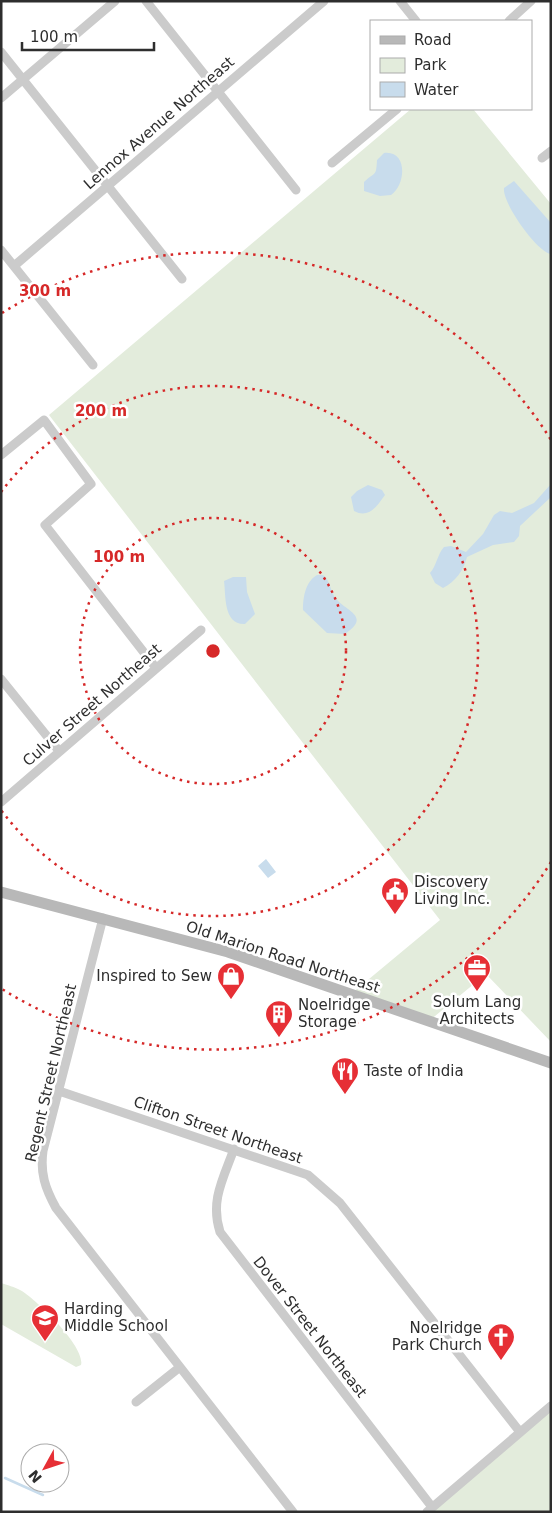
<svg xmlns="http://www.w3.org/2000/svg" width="552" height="1513" viewBox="0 0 552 1513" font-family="'DejaVu Sans',sans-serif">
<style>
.green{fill:#e3ecdc}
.water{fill:#c8dcec}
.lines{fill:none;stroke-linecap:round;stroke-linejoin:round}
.stream{stroke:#c8dcec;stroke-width:2.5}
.street{stroke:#cbcbcb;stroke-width:9}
.secondary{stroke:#b8b8b8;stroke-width:11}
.ring{fill:none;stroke:#d62828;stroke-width:2.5;stroke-dasharray:2.5 5}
.labels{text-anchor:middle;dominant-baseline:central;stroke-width:5;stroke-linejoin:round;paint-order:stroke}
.street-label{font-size:15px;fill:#2e2e2e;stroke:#fff}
.poi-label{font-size:15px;fill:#2e2e2e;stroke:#fff;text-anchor:start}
.centre{fill:#d62828;stroke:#fff;stroke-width:2.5}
.ring-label{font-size:15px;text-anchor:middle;font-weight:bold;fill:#d62828;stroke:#fff;stroke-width:5;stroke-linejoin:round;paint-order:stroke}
</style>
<rect width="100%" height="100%" fill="#fff"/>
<!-- green -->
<path class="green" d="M411,109H473L551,204V1042L486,974L429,1021L351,994L440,920L49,415Z
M1,1283C7,1285 15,1287 20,1290C35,1298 86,1347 81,1365L76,1367L1,1324Z
M551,1406V1512H427Z"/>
<!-- water -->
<path class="water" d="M384,153C408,150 406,185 391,195L380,196L364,191V182C376,171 376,177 377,160Z
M514,181L551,223V254C537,252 502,203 504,188Z
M551,484V497L520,526L519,536L514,542L493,545L467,557C464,570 455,582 443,588L435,583L430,573C437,565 437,555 444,547L451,546L466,552L483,534L494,515L500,511L512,513L534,503Z
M368,485L382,490L385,495C377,506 369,519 354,511L351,497L357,491Z
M317,575H323C330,581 330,588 334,596C343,611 373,615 345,634L327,633L303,610C303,598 305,582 317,575Z
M233,577H246L247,592L255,614L245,624C223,625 226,595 224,581Z
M266,859L276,872L268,878L258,866Z"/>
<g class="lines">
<!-- stream -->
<path class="stream" d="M5,1478L43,1495"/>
<!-- street -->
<path class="street" d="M146,1L296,190
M400,1L416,21
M509,21L531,1
M1,52L182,279
M1,98L115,1
M542,158L551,151
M332,163L397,109
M1,250L93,365
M14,266L324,1
M1,455L44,420L91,484L45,525L156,668
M1,679L59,751
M1,802L201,630
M103,918L43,1151C40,1173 45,1188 56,1208L293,1512
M59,1091L308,1175L340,1203L520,1432
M234,1149C223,1179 210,1201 220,1232L432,1507
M136,1402L180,1367
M427,1512L551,1406"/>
<!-- secondary -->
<path class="secondary" d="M1,892L228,952L551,1063"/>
</g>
<!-- distance rings -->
<g class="ring">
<circle cx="213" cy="651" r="133"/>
<path d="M1 492A265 265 0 1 1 1 810"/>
<path d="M551 862A398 398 0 0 1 2 989M2 313A398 398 0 0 1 551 440"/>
</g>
<!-- icons -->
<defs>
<g id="civic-pin" transform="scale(1.4375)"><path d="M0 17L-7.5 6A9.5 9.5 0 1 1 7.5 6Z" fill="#e62f35" stroke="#fff"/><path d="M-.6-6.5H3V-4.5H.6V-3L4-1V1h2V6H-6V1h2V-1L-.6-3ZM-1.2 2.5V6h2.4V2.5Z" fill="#fff"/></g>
<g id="office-pin" transform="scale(1.4375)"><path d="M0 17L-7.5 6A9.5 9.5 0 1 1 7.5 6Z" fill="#e62f35" stroke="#fff"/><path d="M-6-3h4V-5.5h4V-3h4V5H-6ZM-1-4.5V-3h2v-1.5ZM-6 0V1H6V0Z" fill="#fff"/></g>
<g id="shop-pin" transform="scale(1.4375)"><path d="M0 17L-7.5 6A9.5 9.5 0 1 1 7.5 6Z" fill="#e62f35" stroke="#fff"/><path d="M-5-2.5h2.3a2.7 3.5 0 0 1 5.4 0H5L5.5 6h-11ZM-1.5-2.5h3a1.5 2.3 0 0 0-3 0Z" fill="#fff"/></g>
<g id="building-pin" transform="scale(1.4375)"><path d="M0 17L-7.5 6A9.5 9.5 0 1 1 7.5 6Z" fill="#e62f35" stroke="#fff"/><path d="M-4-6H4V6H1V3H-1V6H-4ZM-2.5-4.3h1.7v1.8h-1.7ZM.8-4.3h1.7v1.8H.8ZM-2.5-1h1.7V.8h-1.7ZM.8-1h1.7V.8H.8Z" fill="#fff"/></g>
<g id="restaurant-pin" transform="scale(1.4375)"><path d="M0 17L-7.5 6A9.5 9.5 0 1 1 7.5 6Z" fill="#e62f35" stroke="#fff"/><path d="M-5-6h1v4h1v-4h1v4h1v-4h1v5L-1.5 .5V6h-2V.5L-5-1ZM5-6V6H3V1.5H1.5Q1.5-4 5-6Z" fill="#fff"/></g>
<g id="school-pin" transform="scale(1.4375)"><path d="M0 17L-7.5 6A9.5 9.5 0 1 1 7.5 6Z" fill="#e62f35" stroke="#fff"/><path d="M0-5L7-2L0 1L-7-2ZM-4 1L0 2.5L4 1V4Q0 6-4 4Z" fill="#fff"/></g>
<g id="church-pin" transform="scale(1.4375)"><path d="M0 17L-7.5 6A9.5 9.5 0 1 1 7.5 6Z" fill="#e62f35" stroke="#fff"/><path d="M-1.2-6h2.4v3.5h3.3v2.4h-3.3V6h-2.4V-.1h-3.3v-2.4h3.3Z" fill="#fff"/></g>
</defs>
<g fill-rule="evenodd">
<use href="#civic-pin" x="395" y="891"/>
<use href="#office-pin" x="477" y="968"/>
<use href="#shop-pin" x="231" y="976"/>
<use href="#building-pin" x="279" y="1014"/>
<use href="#restaurant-pin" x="345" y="1071"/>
<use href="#school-pin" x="45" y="1318"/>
<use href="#church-pin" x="501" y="1337"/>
</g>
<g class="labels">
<!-- street labels -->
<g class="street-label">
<text transform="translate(159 123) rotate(-41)">Lennox Avenue Northeast</text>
<text transform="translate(92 705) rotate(-41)">Culver Street Northeast</text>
<text transform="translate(283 957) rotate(18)">Old Marion Road Northeast</text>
<text transform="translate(51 1073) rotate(-77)">Regent Street Northeast</text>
<text transform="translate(218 1130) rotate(19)">Clifton Street Northeast</text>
<text transform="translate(310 1327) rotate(52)">Dover Street Northeast</text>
</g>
<!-- poi labels -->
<g class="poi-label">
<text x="414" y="882">Discovery<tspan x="414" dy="17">Living Inc.</tspan></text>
<text x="212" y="976" text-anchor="end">Inspired to Sew</text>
<text x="477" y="1002" text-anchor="middle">Solum Lang<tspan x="477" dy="17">Architects</tspan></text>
<text x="298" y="1005">Noelridge<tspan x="298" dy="17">Storage</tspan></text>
<text x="364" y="1071">Taste of India</text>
<text x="64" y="1309">Harding<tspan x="64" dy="17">Middle School</tspan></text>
<text x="482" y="1328" text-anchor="end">Noelridge<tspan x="482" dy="17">Park Church</tspan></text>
</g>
</g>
<circle cx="213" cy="651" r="8" class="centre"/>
<g class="ring-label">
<text x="45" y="296">300 m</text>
<text x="101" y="416">200 m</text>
<text x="119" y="562">100 m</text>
</g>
<!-- border -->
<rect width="552" height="1513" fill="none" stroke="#2e2e2e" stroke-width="5"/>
<!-- legend -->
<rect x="370" y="20" width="162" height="90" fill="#ffffff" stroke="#ababab"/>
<rect x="380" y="36" width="25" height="8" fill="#b8b8b8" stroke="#ababab"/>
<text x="414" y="45" font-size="15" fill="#2e2e2e">Road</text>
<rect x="380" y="58" width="25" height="15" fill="#e3ecdc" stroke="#ababab"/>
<text x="414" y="70" font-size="15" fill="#2e2e2e">Park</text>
<rect x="380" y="82" width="25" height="15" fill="#c8dcec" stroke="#ababab"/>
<text x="414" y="95" font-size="15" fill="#2e2e2e">Water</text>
<!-- north arrow -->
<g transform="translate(45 1468) rotate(230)"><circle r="24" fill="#ffffff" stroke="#ababab"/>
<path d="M0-4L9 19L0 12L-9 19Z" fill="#e62f35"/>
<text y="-8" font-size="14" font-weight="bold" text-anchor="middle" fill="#2e2e2e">N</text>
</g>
<!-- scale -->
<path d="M22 42v8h132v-8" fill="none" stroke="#2e2e2e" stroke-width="2.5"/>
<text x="30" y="42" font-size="15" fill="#2e2e2e" stroke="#ffffff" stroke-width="4" paint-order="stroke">100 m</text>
</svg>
